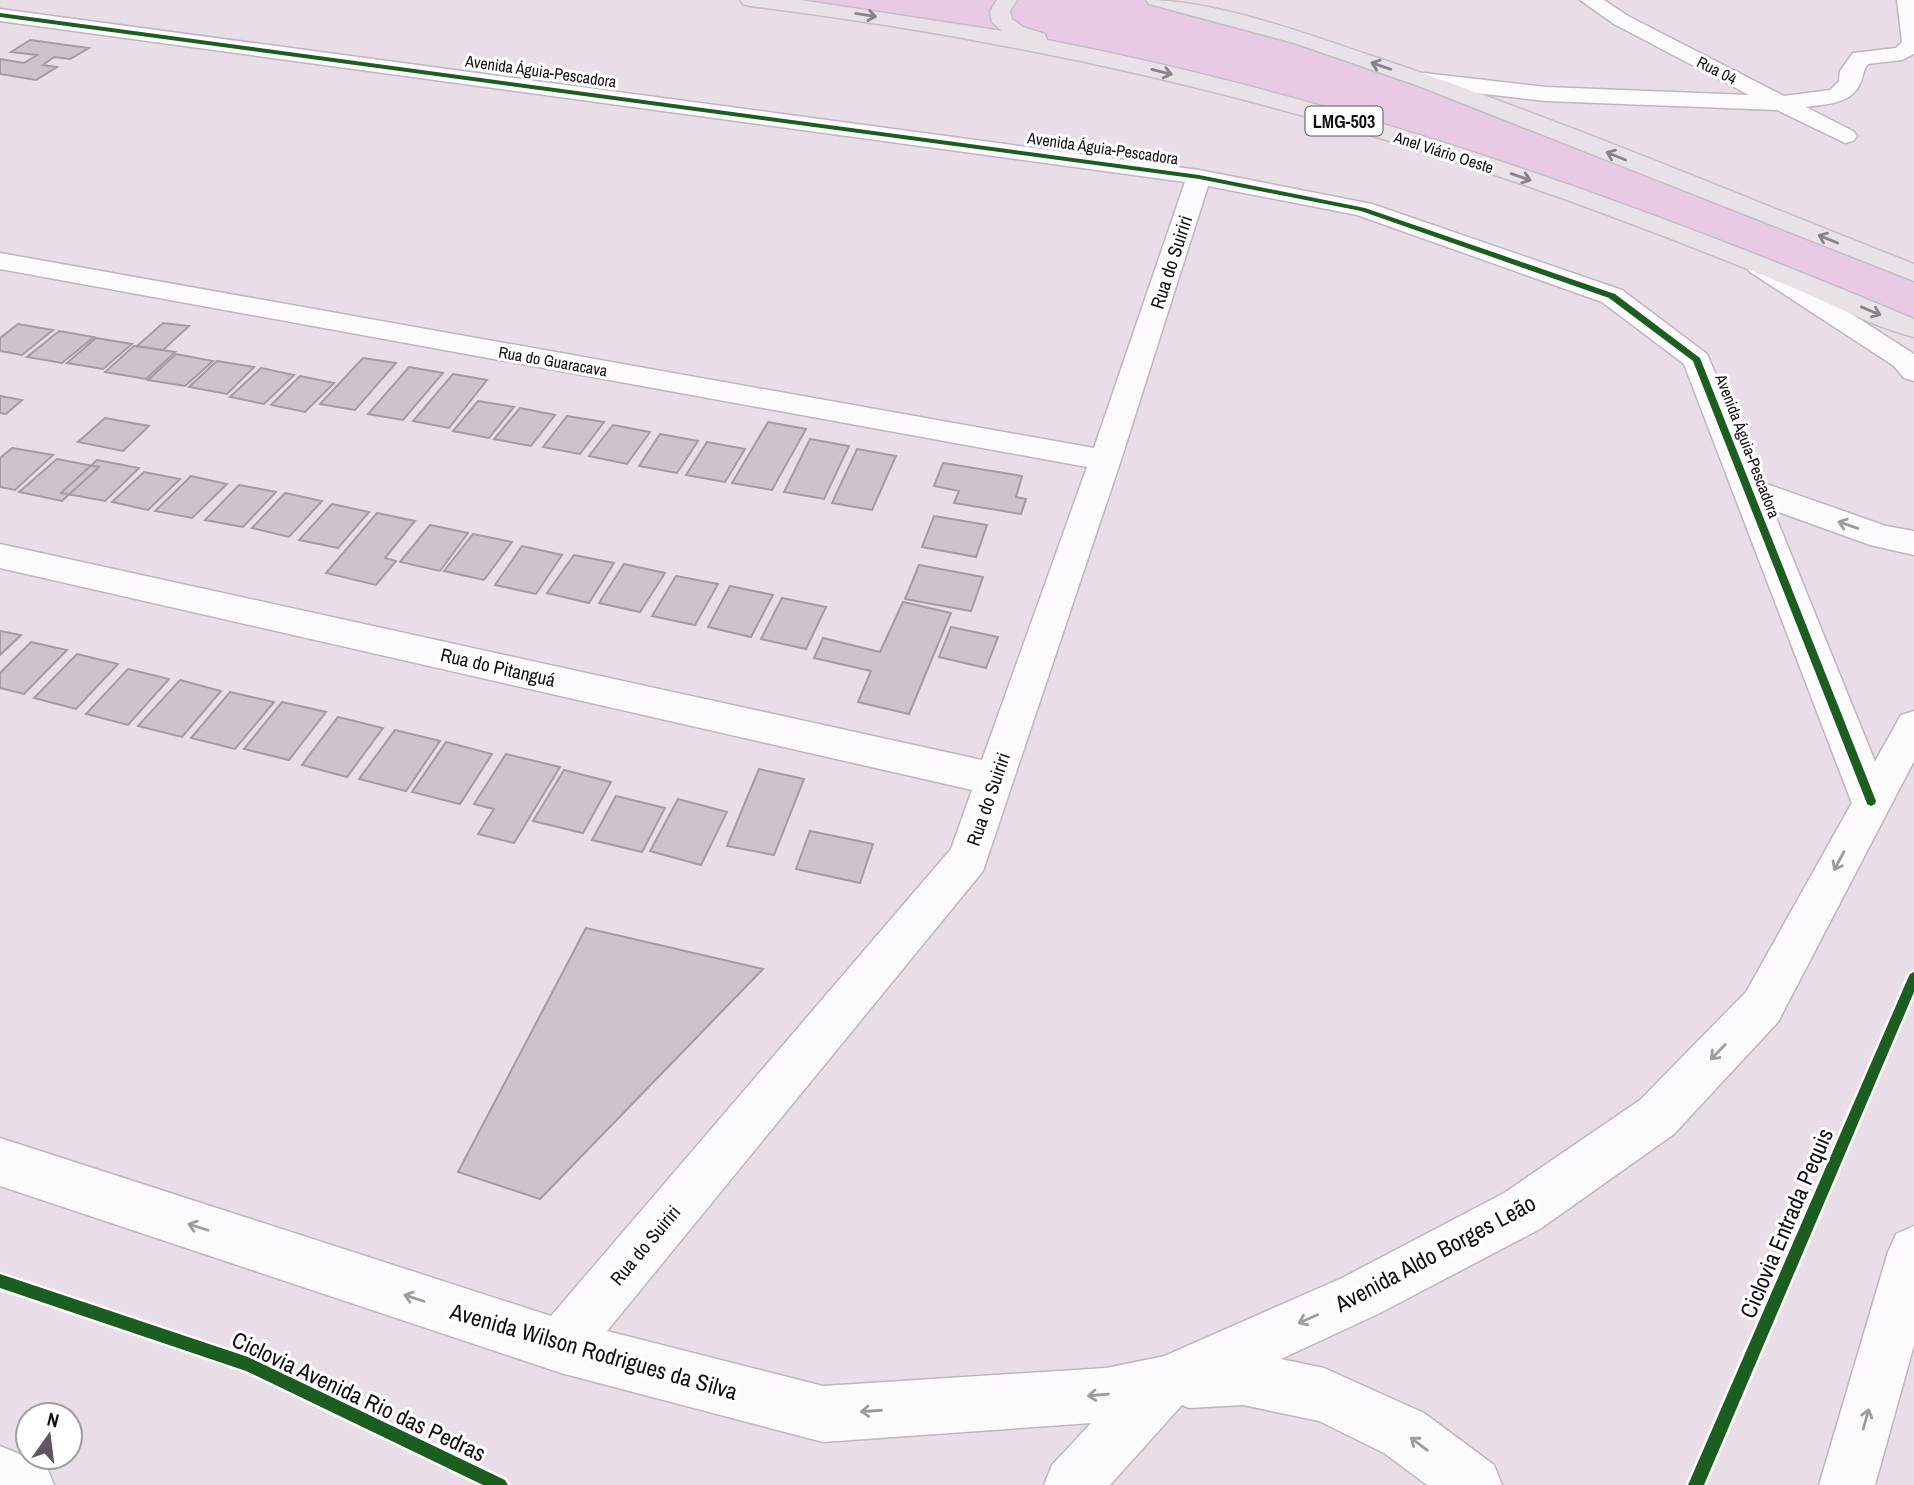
<svg xmlns="http://www.w3.org/2000/svg" width="1914" height="1485" viewBox="0 0 1914 1485" font-family="'Archivo Narrow',sans-serif">
<style>
.green{fill:#e8cae5}
.building{fill:#cec3cc;stroke:#a49ba3;stroke-width:2}
.lines{fill:none;stroke-linecap:round;stroke-linejoin:round}
.minor-casing{stroke:#bfb5be;stroke-width:3}
.tertiary-casing{stroke:#bfb5be;stroke-width:3}
.primary-casing{stroke:#c4bec4;stroke-width:3}
.minor{fill:#fcfafc;fill-rule:evenodd}
.tertiary{fill:#fcfafc;fill-rule:evenodd}
.primary{fill:#e8e2e8;fill-rule:evenodd}
.cycleway-casing{stroke:#fff;stroke-width:5}
.cycleway{fill:#1b5e20;fill-rule:evenodd}
.oneway{stroke:#898289}
.oneway2{stroke:#a09ba0}
.labels{text-anchor:middle;dominant-baseline:central;stroke-width:6;stroke-linejoin:round;paint-order:stroke}
.far-street-label{font-size:16px;fill:#150d15;stroke:#fff}
.shield{fill:#fff;stroke:#5b565b;stroke-width:2}
.shield-label{font-size:18px;font-weight:bold;fill:#150d15}
.street-label{font-size:19px;fill:#150d15;stroke:#fff}
.near-street-label{font-size:23px;fill:#150d15;stroke:#fff}
</style>
<rect width="100%" height="100%" fill="#e9dde8"/>
<!-- green -->
<path class="green" d="M750,0H1156L1168,2L1301,39L1914,273V329L1481,163L1110,59Z"/>
<!-- building -->
<path class="building" d="M30,40L89,48L70,59L54,57L43,65L57,67L36,80L0,74V59L24,63L37,55L11,52Z
M163,323L189,326L163,350L137,346Z
M18,324L53,330L22,355L0,351V338Z
M59,331L94,337L62,363L27,357Z
M96,338L132,344L103,369L67,363Z
M134,346L175,352L146,379L105,372Z
M176,354L213,361L185,386L148,380Z
M363,358L396,363L355,410L320,404Z
M217,361L254,367L227,394L189,387Z
M409,367L443,373L403,420L368,414Z
M261,368L294,375L264,404L230,397Z
M453,374L487,380L449,428L413,421Z
M300,376L334,383L305,412L271,405Z
M0,396L22,400L6,414L0,413Z
M478,401L514,407L489,438L453,431Z
M520,408L555,415L531,446L494,439Z
M567,416L604,422L580,454L543,447Z
M105,418L149,426L123,451L78,442Z
M768,422L806,429L772,490L732,483Z
M613,425L650,432L627,464L589,456Z
M660,434L698,441L677,473L639,466Z
M810,439L849,446L824,499L784,492Z
M707,442L745,449L725,482L686,475Z
M12,448L53,455L15,490L0,487V458Z
M857,449L896,456L872,510L832,503Z
M57,459L99,467L62,501L19,492Z
M97,460L139,468L105,501L61,493Z
M943,463L1022,476L1016,497L1026,499L1021,514L954,503L959,491L934,486Z
M144,472L180,479L148,510L112,502Z
M191,476L227,484L192,518L155,511Z
M239,485L276,492L243,527L205,520Z
M285,493L322,501L289,537L252,528Z
M332,504L369,512L338,548L299,540Z
M377,513L415,521L385,558L396,561L376,585L326,573Z
M934,516L987,525L976,557L922,547Z
M430,525L468,533L440,571L400,562Z
M473,534L512,542L484,580L444,571Z
M522,546L562,555L536,594L495,585Z
M574,555L614,563L589,603L547,593Z
M624,564L665,573L640,612L599,603Z
M919,565L983,577L971,611L905,599Z
M676,576L718,584L695,625L652,616Z
M730,586L773,595L751,637L708,627Z
M782,598L826,607L806,649L761,639Z
M903,602L951,613L909,714L858,702L871,671L814,658L823,638L880,652Z
M951,627L998,637L986,668L939,657Z
M0,631L21,635L0,655Z
M31,642L67,650L24,694L0,688V673Z
M77,654L118,664L76,709L34,698Z
M128,669L169,679L128,725L86,714Z
M180,680L221,691L182,737L138,726Z
M230,692L274,702L235,749L191,738Z
M282,702L326,712L289,760L244,749Z
M338,717L383,728L347,777L302,765Z
M395,730L440,741L406,791L359,779Z
M446,742L492,754L460,804L412,792Z
M506,754L560,767L514,843L478,834L494,809L474,804Z
M759,769L804,779L774,855L727,846Z
M564,770L611,782L583,833L533,821Z
M616,796L665,808L642,852L592,840Z
M678,799L727,812L701,865L650,851Z
M810,831L873,844L860,883L796,869Z
M586,928L763,969L540,1199L458,1172Z"/>
<g class="lines">
<!-- minor casing -->
<g class="minor-casing">
<path id="minor" d="M1580,0H1604L1628,16L1784,96L1830,90L1839,81L1840,71L1853,53L1896,48L1902,42L1897,0H1914V54L1902,60L1868,64C1862,71 1864,77 1860,84C1850,105 1825,104 1806,107L1853,131L1857,136L1853,141L1845,143L1777,110L1546,101L1424,87L1416,85L1413,80L1416,75L1424,73L1546,87L1749,95L1614,24Z
M0,9L1199,170L1372,204L1622,290L1707,354L1761,482L1886,526L1914,531V555L1870,545L1773,510L1891,801L1885,813L1871,818L1857,813L1851,801L1684,364L1602,302L1357,215L1208,186L1121,460L983,871L607,1331L823,1386L1106,1368L1165,1356L1184,1364L1192,1383L1184,1402L1165,1410L1106,1422L823,1442L561,1373L0,1186V1138L551,1316L951,849L972,790L0,568V544L982,760L1087,467L0,269V253L1094,448L1185,182L0,21Z
M0,1446L46,1465L54,1485H0Z"/>
</g>
<!-- tertiary casing -->
<g class="tertiary-casing">
<path id="tertiary" d="M1759,258L1768,260L1914,354V381L1904,378L1894,366L1750,272L1746,266L1750,260Z
M1914,711V761L1778,1022L1674,1134L1540,1229L1378,1314L1281,1359L1324,1368L1424,1413L1494,1465L1502,1485H1427L1384,1453L1319,1421L1243,1405L1189,1408L1182,1405L1110,1485H1044L1052,1465L1146,1364L1342,1278L1504,1193L1640,1100L1746,992L1901,715Z
M1914,1226V1345L1875,1485H1819L1888,1252L1896,1234Z"/>
</g>
<!-- primary casing -->
<g class="primary-casing">
<path id="primary" d="M740,0H800L1002,31L992,22L990,11L997,0H1017L1010,11L1012,19L1023,27L1045,34L1047,40C1346,98 1634,201 1914,319V337C1870,326 1827,301 1784,284C1694,247 1603,212 1510,180C1263,95 1010,38 750,6L743,4Z
M1146,0C1213,0 1301,32 1366,54C1550,115 1733,193 1914,264V281L1416,85L1294,43L1149,4Z"/>
</g>
<!-- minor -->
<use href="#minor" class="minor"/>
<!-- tertiary -->
<use href="#tertiary" class="tertiary"/>
<!-- primary -->
<use href="#primary" class="primary"/>
<!-- cycleway casing -->
<g class="cycleway-casing">
<path id="cycleway" d="M0,13L1199,175L1365,208L1615,294L1700,358L1876,801L1875,804L1871,806L1867,804L1866,801L1693,361L1609,298L1361,211L1199,179L0,17Z
M1914,972V992L1704,1485H1688L1908,978L1910,974Z
M0,1274L248,1357L505,1480L508,1485H483L246,1371L0,1288Z"/>
</g>
<!-- cycleway -->
<use href="#cycleway" class="cycleway"/>
</g>
<!-- one-way arrows -->
<defs><path id="oneway-shaft" d="M-6 0H5M1.5-3L5.5 0L1.5 3" fill="none" stroke-width="1.6" stroke-linecap="round" stroke-linejoin="round" transform="scale(1.75)"/></defs>
<g class="oneway">
<use href="#oneway-shaft" transform="translate(866 15) rotate(9)"/>
<use href="#oneway-shaft" transform="translate(1381 66) rotate(-161)"/>
<use href="#oneway-shaft" transform="translate(1162 72) rotate(14)"/>
<use href="#oneway-shaft" transform="translate(1616 156) rotate(-158)"/>
<use href="#oneway-shaft" transform="translate(1521 177) rotate(19)"/>
<use href="#oneway-shaft" transform="translate(1828 239) rotate(-158)"/>
<use href="#oneway-shaft" transform="translate(1871 311) rotate(23)"/>
</g>
<g class="oneway2">
<use href="#oneway-shaft" transform="translate(1848 525) rotate(-161)"/>
<use href="#oneway-shaft" transform="translate(1839 861) rotate(118)"/>
<use href="#oneway-shaft" transform="translate(1718 1052) rotate(134)"/>
<use href="#oneway-shaft" transform="translate(198 1227) rotate(-162)"/>
<use href="#oneway-shaft" transform="translate(414 1298) rotate(-162)"/>
<use href="#oneway-shaft" transform="translate(1308 1319) rotate(156)"/>
<use href="#oneway-shaft" transform="translate(1098 1395) rotate(175)"/>
<use href="#oneway-shaft" transform="translate(871 1411) rotate(176)"/>
<use href="#oneway-shaft" transform="translate(1866 1419) rotate(-74)"/>
<use href="#oneway-shaft" transform="translate(1419 1444) rotate(-143)"/>
</g>
<g class="labels">
<!-- far-street labels -->
<g class="far-street-label">
<text transform="translate(1717 70) rotate(27)">Rua 04</text>
<text transform="translate(541 71) rotate(8)">Avenida Águia-Pescadora</text>
<text transform="translate(1103 148) rotate(8)">Avenida Águia-Pescadora</text>
<text transform="translate(1444 152) rotate(18)">Anel Viário Oeste</text>
<text transform="translate(553 361) rotate(10)">Rua do Guaracava</text>
<text transform="translate(1748 446) rotate(69)">Avenida Águia-Pescadora</text>
</g>
<!-- shield labels -->
<rect class="shield" x="1305.5" y="106.5" width="77" height="29" rx="5"/>
<g class="shield-label">
<text x="1344" y="121">LMG-503</text>
</g>
<!-- street labels -->
<g class="street-label">
<text transform="translate(1171 262) rotate(-72)">Rua do Suiriri</text>
<text transform="translate(498 667) rotate(13)">Rua do Pitanguá</text>
<text transform="translate(988 799) rotate(-71)">Rua do Suiriri</text>
<text transform="translate(645 1245) rotate(-50)">Rua do Suiriri</text>
</g>
<!-- near-street labels -->
<g class="near-street-label">
<text transform="translate(1786 1223) rotate(-67)">Ciclovia Entrada Pequis</text>
<text transform="translate(1435 1253) rotate(-28)">Avenida Aldo Borges Leão</text>
<text transform="translate(594 1351) rotate(16)">Avenida Wilson Rodrigues da Silva</text>
<text transform="translate(359 1396) rotate(25)">Ciclovia Avenida Rio das Pedras</text>
</g>
</g>
<!-- north arrow -->
<g transform="translate(49 1436) rotate(14)"><circle r="33" fill="#ffffff" stroke="#a19ea1" stroke-width="2"/>
<path d="M0-5L12 26L0 18L-12 26Z" fill="#5f565f"/>
<text y="-10" font-size="19" font-weight="bold" text-anchor="middle" fill="#150d15">N</text>
</g>
</svg>
